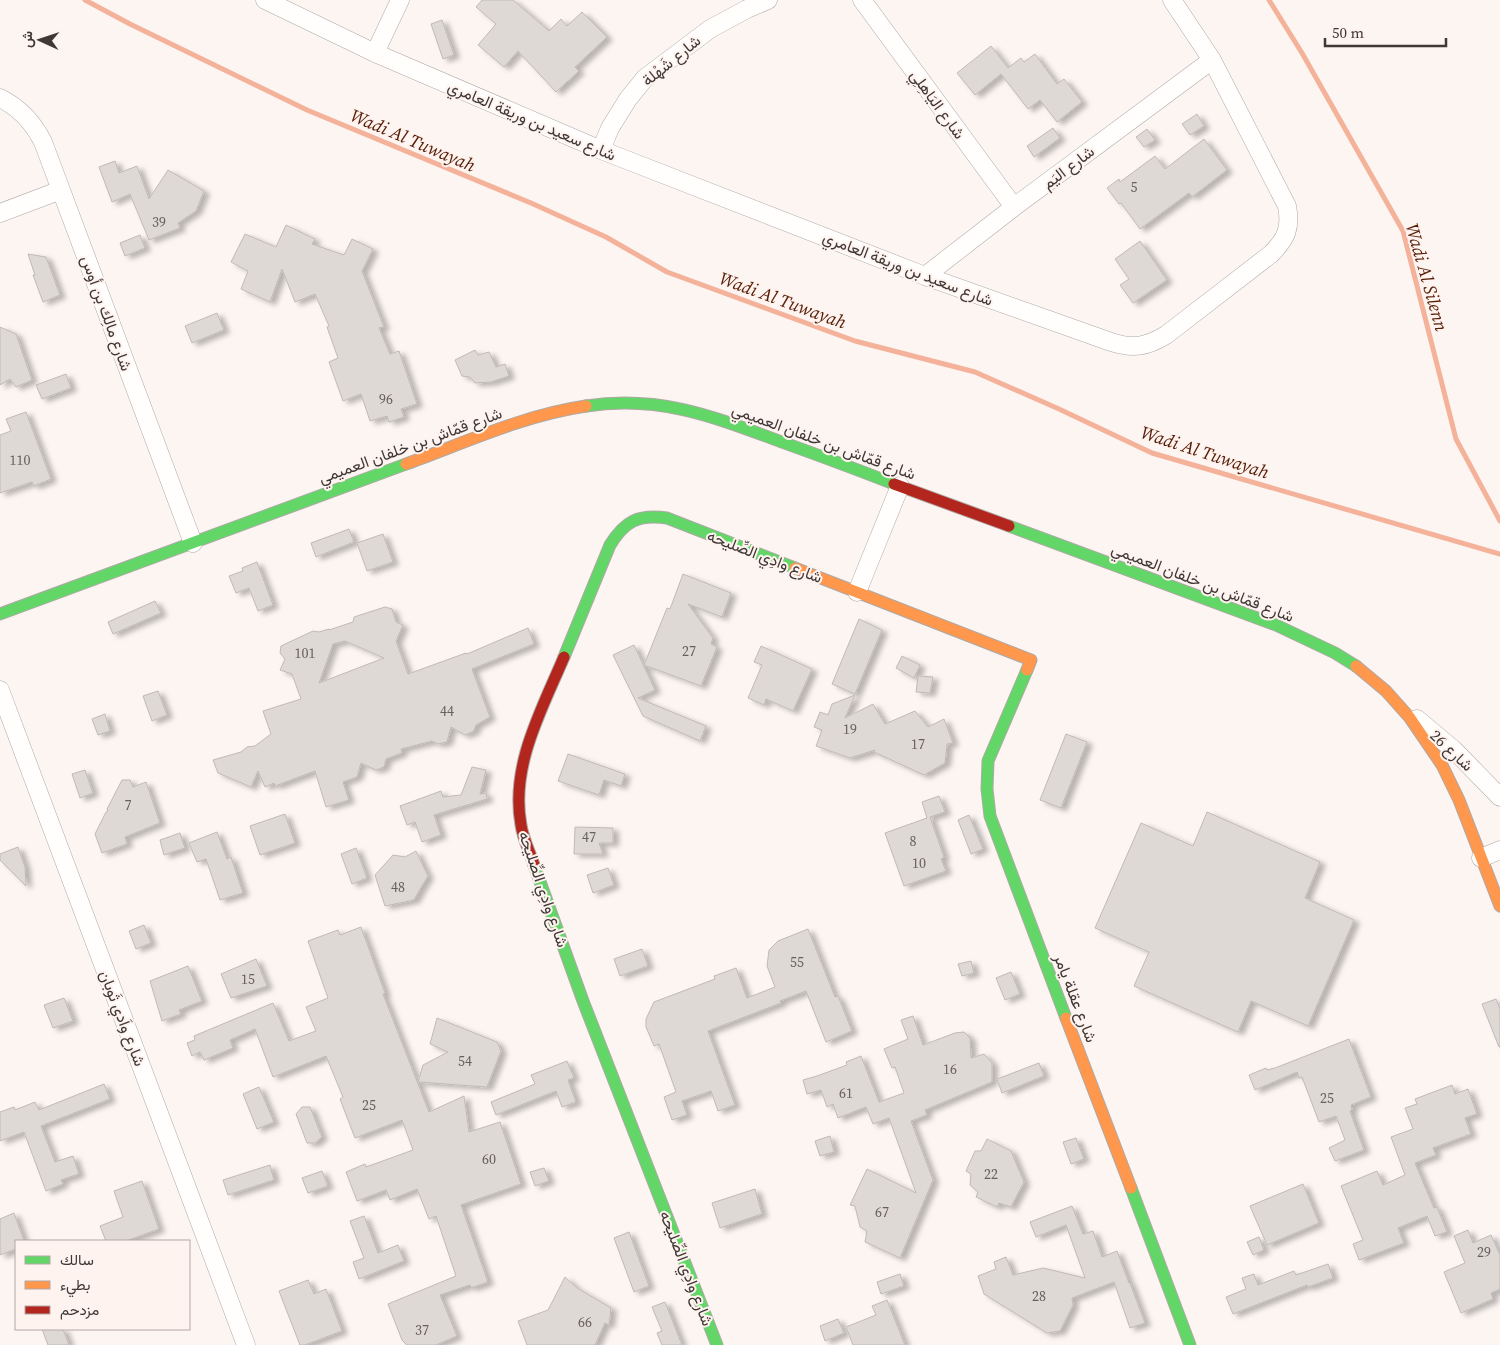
<svg xmlns="http://www.w3.org/2000/svg" width="1500" height="1345" viewBox="0 0 1500 1345" font-family="'Source Serif 4',Vazirmatn,serif">
<style>
.lines{fill:none;stroke-linecap:round;stroke-linejoin:round}
.stream{stroke:#f4b29a;stroke-width:5}
.building{fill:#dfd9d6;stroke:#bfbab7;fill-rule:evenodd;filter:url(#shadow)}
.street-casing{stroke:#aea9a6;stroke-width:19}
.fast-casing{stroke:#aea9a6;stroke-width:13}
.slow-casing{stroke:#aea9a6;stroke-width:13}
.jam-casing{stroke:#aea9a6;stroke-width:13}
.street{stroke:#fffefd;stroke-width:18}
.fast{stroke:#63d668;stroke-width:11}
.slow{stroke:#ff974d;stroke-width:11}
.jam{stroke:#b3261e;stroke-width:11}
.labels{text-anchor:middle;dominant-baseline:central;stroke-width:4;stroke-linejoin:round;paint-order:stroke}
.number-label{font-size:14px;fill:#66605e}
.street-label{font-size:16px;fill:#3e3836;stroke:#fff3ef}
.water-label{font-size:18px;font-style:italic;fill:#571e07;stroke:#fff3ef}
</style>
<defs>
<filter id="shadow"><feDropShadow dx="5.5" dy="3" stdDeviation="2.5" flood-color="#0004"/></filter>
</defs>
<rect width="100%" height="100%" fill="#fcf5f2"/>
<g class="lines">
<!-- stream -->
<path class="stream" d="M85,0L130,24L307,110L531,203L606,237L667,272L855,341L975,372L1059,409L1152,453L1500,554
M1269,0L1302,53L1403,231L1456,439L1500,521"/>
</g>
<!-- building -->
<path class="building" d="M482,0H513L549,31L561,19L567,26L582,12L607,37L575,67L579,71L556,92L518,51L504,67L478,45L496,24L476,7Z
M442,20L454,55L443,59L431,24Z
M991,46L1008,68L1021,58L1024,62L1035,54L1057,84L1064,79L1082,102L1057,122L1040,100L1028,109L1001,74L975,95L957,73Z
M1197,114L1204,126L1190,135L1182,124Z
M1053,128L1060,138L1034,157L1027,146Z
M1147,129L1155,140L1144,147L1136,137Z
M1204,139L1227,170L1192,197L1189,193L1140,229L1121,203L1119,204L1107,188L1119,179L1120,182L1155,156L1165,169Z
M115,161L119,173L137,166L149,199L168,170L204,191L196,211L178,223L180,228L149,240L130,194L112,202L99,167Z
M286,225L315,239L312,244L344,255L352,239L373,249L362,271L384,327L379,328L390,354L399,351L417,404L401,409L404,417L389,422L387,416L370,421L361,394L343,401L329,362L338,358L327,327L329,326L315,294L295,302L282,269L270,302L241,289L248,271L231,262L245,234L276,247Z
M140,235L145,248L125,256L120,243Z
M1140,241L1167,280L1133,303L1120,285L1129,279L1115,259Z
M28,254L46,257L60,295L43,302L33,275H35Z
M217,313L224,330L192,343L185,326Z
M0,327L16,334L32,380L16,387L10,379L0,385Z
M475,350L478,355L489,352L496,367L505,364L509,376L491,382L475,383L470,377L462,376L455,360Z
M66,374L71,388L42,399L36,385Z
M26,412L51,479L34,486L32,482L0,493V435L11,431L6,419Z
M349,529L354,542L316,557L311,543Z
M383,534L393,562L367,571L357,543Z
M257,562L273,605L258,611L249,588L236,593L229,576L243,571L242,568Z
M683,574L731,593L722,617L688,604L713,638L711,644L717,647L701,686L644,665L667,608L670,609Z
M155,601L161,613L113,634L108,622Z
M385,607L392,609L396,622L403,625L396,641L408,674L466,653L467,654L528,628L534,644L472,669L490,717L476,725L474,731L465,735L451,727L447,742L438,744L432,741L401,749L402,753L386,759L384,767L376,770L361,763L357,777L343,782L349,800L326,807L315,771L275,786L274,783L265,787L258,771L251,787L218,773L213,760L241,752L247,747L255,746L271,734L263,711L301,699L292,674L280,670L285,659L280,653L281,646L313,631L319,632L329,629V630L353,622L354,617ZM345,641L384,658L319,683L333,644Z
M859,619L882,630L855,694L832,684Z
M634,645L655,690L638,698L706,726L700,741L643,716L613,655Z
M761,646L812,669L793,711L766,699L764,705L748,698L762,665L754,662Z
M902,656L920,665L914,678L896,668Z
M918,676L933,677L930,693L916,692Z
M158,691L167,715L152,721L143,696Z
M855,695L845,718L873,704L885,724L915,711L928,727L944,719L953,743L947,744L945,763L924,775L874,752L875,750L850,758L816,746L822,730L814,727L820,712L828,715L832,704Z
M105,714L110,731L98,735L92,719Z
M1066,734L1087,742L1061,808L1040,800Z
M568,754L625,774L621,786L604,780L599,795L558,781Z
M472,767L486,770L480,794L486,793L487,799L434,815L441,835L422,842L415,822L407,825L400,806L441,791L443,797L461,795Z
M85,770L93,793L80,798L72,774Z
M122,780H130L133,787L146,782L160,823L125,837L127,844L102,853L95,834L106,812L108,811L107,809Z
M939,796L945,812L930,817L944,857L941,859L946,871L904,886L885,833L927,818L922,802Z
M1207,812L1320,862L1305,898L1354,920L1308,1026L1251,1001L1238,1032L1134,986L1149,952L1095,928L1141,823L1193,846Z
M285,814L295,843L260,855L250,826Z
M969,815L983,849L971,854L958,820Z
M575,827L613,828V843H599L603,854H574Z
M217,832L227,859L231,857L243,893L220,900L206,859L197,862L189,843Z
M180,833L185,848L164,855L160,840Z
M18,847L25,867L26,886L0,860V854Z
M356,848L367,878L352,884L341,854Z
M416,851L428,876L420,889L414,900L385,906L375,875L393,855L405,857Z
M608,868L614,885L593,893L587,875Z
M144,925L151,943L136,949L129,931Z
M361,927L385,993L383,994L429,1112L464,1096L469,1132L500,1122L521,1184L461,1205L488,1282L471,1288L470,1285L440,1295L457,1336L436,1345H407L402,1340L388,1304L456,1276L436,1216L429,1219L417,1189L390,1200L386,1190L357,1201L346,1172L365,1164L366,1167L413,1150L402,1120L355,1138L340,1099L343,1097L326,1056L273,1077L255,1029L230,1040L233,1048L204,1060L200,1052L192,1056L187,1043L195,1040L194,1036L273,1003L289,1041L316,1031L306,1007L328,998L308,941L338,930L340,935Z
M808,929L835,997L838,996L852,1031L826,1042L806,991L780,1001L781,1003L708,1031L735,1105L718,1111L711,1091L682,1101L687,1115L672,1120L664,1097L676,1092L659,1044L654,1046L646,1027V1019L654,1002L715,979L714,976L736,968L747,998L775,987L767,966L769,950L778,941Z
M642,949L648,966L620,976L614,959Z
M256,959L267,986L231,998L221,974Z
M971,961L974,973L962,976L958,964Z
M188,966L202,1001L179,1010L181,1014L162,1021L150,981Z
M1011,972L1020,994L1005,1000L996,978Z
M64,998L73,1021L53,1028L44,1005Z
M1496,999L1500,1009V1047H1499L1482,1004Z
M913,1016L923,1045L955,1033L964,1032L970,1038L971,1058L984,1054L992,1063V1082L925,1110L927,1115L911,1121L933,1180L900,1258L865,1242L867,1231L860,1227L855,1206L850,1205L867,1169L916,1193L889,1118L873,1124L866,1107L838,1118L833,1104L827,1107L821,1090L807,1094L803,1080L817,1076L847,1065L846,1062L861,1056L879,1102L904,1093L895,1067L892,1068L884,1049L908,1039L901,1020Z
M437,1018L497,1042L501,1051L487,1087L418,1082L423,1065L448,1052L430,1044Z
M1349,1039L1371,1097L1351,1105L1352,1110L1350,1111L1364,1150L1335,1161L1329,1148L1345,1140L1336,1116L1319,1122L1302,1077L1299,1078L1297,1072L1255,1090L1249,1075L1266,1068L1267,1070L1275,1068Z
M567,1061L574,1078L568,1080L576,1102L562,1107L556,1091L496,1115L491,1102L535,1084L531,1075Z
M1039,1063L1044,1076L1002,1093L997,1079Z
M104,1084L110,1099L41,1126L55,1162L73,1156L79,1174L61,1180L63,1184L46,1191L24,1132L0,1141V1112L14,1107L15,1110L35,1102L39,1110Z
M1452,1085L1455,1094L1468,1089L1477,1114L1465,1118L1471,1134L1433,1148L1436,1155L1415,1163L1434,1208L1437,1207L1447,1232L1435,1236L1427,1216L1398,1228L1404,1243L1359,1260L1353,1244L1363,1240L1341,1186L1377,1171L1383,1185L1405,1175L1391,1137L1413,1129L1405,1108L1417,1104L1415,1099Z
M259,1087L274,1122L257,1129L243,1094Z
M302,1107H310L322,1137L315,1143H307L296,1114Z
M830,1136L834,1152L820,1156L815,1141Z
M1076,1138L1084,1159L1071,1164L1063,1142Z
M987,1139L1011,1151L1024,1182L1011,1207L999,1203L997,1207L976,1197L978,1192L970,1185L971,1174L966,1171L975,1151H981Z
M270,1165L274,1180L228,1195L223,1180Z
M544,1168L549,1181L535,1186L530,1172Z
M322,1171L328,1186L308,1193L302,1178Z
M142,1181L159,1229L126,1241H106L100,1226L123,1217L114,1191Z
M1303,1184L1319,1223L1267,1245L1250,1206Z
M755,1189L762,1214L720,1228L712,1203Z
M1072,1206L1083,1234L1093,1231L1102,1257L1117,1251L1129,1283H1130L1145,1323L1130,1328L1114,1282L1072,1298L1073,1305L1060,1331L1047,1333L984,1294L978,1276L996,1269L994,1262L1006,1257L1013,1275L1043,1268L1085,1278L1066,1225L1036,1237L1030,1222Z
M14,1213L24,1241H16V1249L0,1255V1219Z
M364,1216L378,1253L398,1245L404,1261L359,1279L353,1262L364,1258L350,1221Z
M1468,1230L1473,1243L1491,1235L1500,1255V1289L1491,1293L1493,1299L1461,1313L1444,1272L1465,1263L1454,1236Z
M629,1232L649,1286L634,1292L614,1238Z
M1259,1237L1264,1250L1253,1255L1247,1242Z
M1328,1264L1333,1278L1308,1287L1307,1285L1233,1314L1226,1297L1246,1289L1242,1278L1254,1274L1258,1285L1294,1271L1296,1275Z
M900,1274L904,1286L881,1294L877,1282Z
M565,1277L577,1288L611,1308L609,1325L605,1323L595,1345H527L518,1321L548,1310Z
M308,1280L314,1294L326,1289L342,1331L305,1345H300L279,1291Z
M887,1300L905,1345H853L846,1327L876,1315L872,1306Z
M665,1302L682,1345H662L657,1333L662,1331L652,1307Z
M838,1319L844,1333L825,1341L820,1326Z
M42,1329H63L69,1345H48Z"/>
<g class="lines">
<!-- street casing -->
<g class="street-casing">
<path id="street" d="M265,0L375,53L601,150L925,276L1111,342C1133,349 1146,347 1166,335L1271,254C1287,238 1291,227 1287,206L1212,60L1172,0
M862,0L1014,207
M375,53L400,0
M0,98C20,108 33,122 43,142L193,543
M601,150L610,128L628,99L645,78L710,29L747,9L768,0
M0,213L61,190
M925,276L1014,207L1212,60
M857,592L900,486
M0,690L246,1345
M1417,719L1454,750L1500,797
M1481,858L1500,850"/>
</g>
<!-- fast casing -->
<g class="fast-casing">
<path id="fast" d="M586,406C659,395 712,416 779,441C818,455 856,469 894,484
M1009,526L1276,625L1335,653L1356,666
M0,614L406,464
M564,657L610,545C625,521 638,514 667,518L795,568
M1027,670L988,761L987,789L990,816L1066,1018
M534,865L583,1001L717,1345
M1131,1188L1190,1345"/>
</g>
<!-- slow casing -->
<g class="slow-casing">
<path id="slow" d="M406,464C464,443 524,415 586,406
M795,568L1031,660L1027,670
M1356,666L1386,691L1410,718L1442,765L1459,800L1500,906
M1066,1018L1131,1188"/>
</g>
<!-- jam casing -->
<g class="jam-casing">
<path id="jam" d="M894,484L1009,526
M534,865C530,852 523,839 521,825C510,766 542,709 564,657"/>
</g>
<!-- street -->
<use href="#street" class="street"/>
<!-- fast -->
<use href="#fast" class="fast"/>
<!-- slow -->
<use href="#slow" class="slow"/>
<!-- jam -->
<use href="#jam" class="jam"/>
</g>
<g class="labels">
<!-- number labels -->
<g class="number-label">
<text x="1134" y="187">5</text>
<text x="159" y="222">39</text>
<text x="386" y="399">96</text>
<text x="20" y="460">110</text>
<text x="689" y="651">27</text>
<text x="305" y="653">101</text>
<text x="447" y="711">44</text>
<text x="850" y="729">19</text>
<text x="918" y="744">17</text>
<text x="128" y="805">7</text>
<text x="589" y="837">47</text>
<text x="913" y="841">8</text>
<text x="919" y="863">10</text>
<text x="398" y="887">48</text>
<text x="797" y="962">55</text>
<text x="248" y="979">15</text>
<text x="465" y="1061">54</text>
<text x="950" y="1069">16</text>
<text x="846" y="1093">61</text>
<text x="1327" y="1098">25</text>
<text x="369" y="1105">25</text>
<text x="489" y="1159">60</text>
<text x="991" y="1174">22</text>
<text x="882" y="1212">67</text>
<text x="1484" y="1252">29</text>
<text x="1039" y="1296">28</text>
<text x="585" y="1322">66</text>
<text x="422" y="1330">37</text>
</g>
<!-- street labels -->
<g class="street-label">
<text transform="translate(671 60) rotate(-39)">شارع شَهْلة</text>
<text transform="translate(938 104) rotate(54)">شارع اليَاهِلِي</text>
<text transform="translate(532 120) rotate(23)">شارع سعيد بن وريقة العامري</text>
<text transform="translate(1068 167) rotate(-37)">شارع اليَم</text>
<text transform="translate(908 268) rotate(21)">شارع سعيد بن وريقة العامري</text>
<text transform="translate(107 313) rotate(70)">شارع مالِك بن أوس</text>
<text transform="translate(824 441) rotate(20)">شارع قمّاش بن خلفان العميمي</text>
<text transform="translate(410 445) rotate(-20)">شارع قمّاش بن خلفان العميمي</text>
<text transform="translate(765 556) rotate(21)">شارع وادِي الصِّليحه</text>
<text transform="translate(1203 582) rotate(21)">شارع قمّاش بن خلفان العميمي</text>
<text transform="translate(1452 750) rotate(43)">شارع 26</text>
<text transform="translate(544 889) rotate(71)">شارع وادِي الصِّليحه</text>
<text transform="translate(1076 998) rotate(69)">شارع عقلة يامر</text>
<text transform="translate(123 1018) rotate(69)">شارع واَدي ثَوبان</text>
<text transform="translate(687 1268) rotate(69)">شارع وادِي الصِّليحه</text>
</g>
<!-- water labels -->
<g class="water-label">
<text transform="translate(413 140) rotate(23)">Wadi Al Tuwayah</text>
<text transform="translate(1427 277) rotate(74)">Wadi Al Silenn</text>
<text transform="translate(783 300) rotate(20)">Wadi Al Tuwayah</text>
<text transform="translate(1205 452) rotate(18)">Wadi Al Tuwayah</text>
</g>
</g>
<!-- legend -->
<rect x="15" y="1240" width="175" height="90" fill="#fff3ef" stroke="#b2a8a5"/>
<rect x="25" y="1256" width="25" height="8" fill="#63d668" stroke="#b2a8a5"/>
<text x="60" y="1265" font-size="15" fill="#3e3836">سالك</text>
<rect x="25" y="1281" width="25" height="8" fill="#ff974d" stroke="#b2a8a5"/>
<text x="60" y="1290" font-size="15" fill="#3e3836">بطيء</text>
<rect x="25" y="1306" width="25" height="8" fill="#b3261e" stroke="#b2a8a5"/>
<text x="60" y="1315" font-size="15" fill="#3e3836">مزدحم</text>
<!-- north arrow -->
<g transform="translate(40 40) rotate(273)" stroke="#fff3ef" stroke-width="4" paint-order="stroke">
<path d="M0-4L9 19L0 12L-9 19Z" fill="#3e3836"/>
<text y="-8" font-size="14" font-weight="bold" text-anchor="middle" fill="#3e3836">ش</text>
</g>
<!-- scale -->
<path d="M1325 38v8h121v-8" fill="none" stroke="#3e3836" stroke-width="2.5"/>
<text x="1332" y="38" font-size="15" fill="#3e3836" stroke="#fff3ef" stroke-width="4" paint-order="stroke">50 m</text>
</svg>
